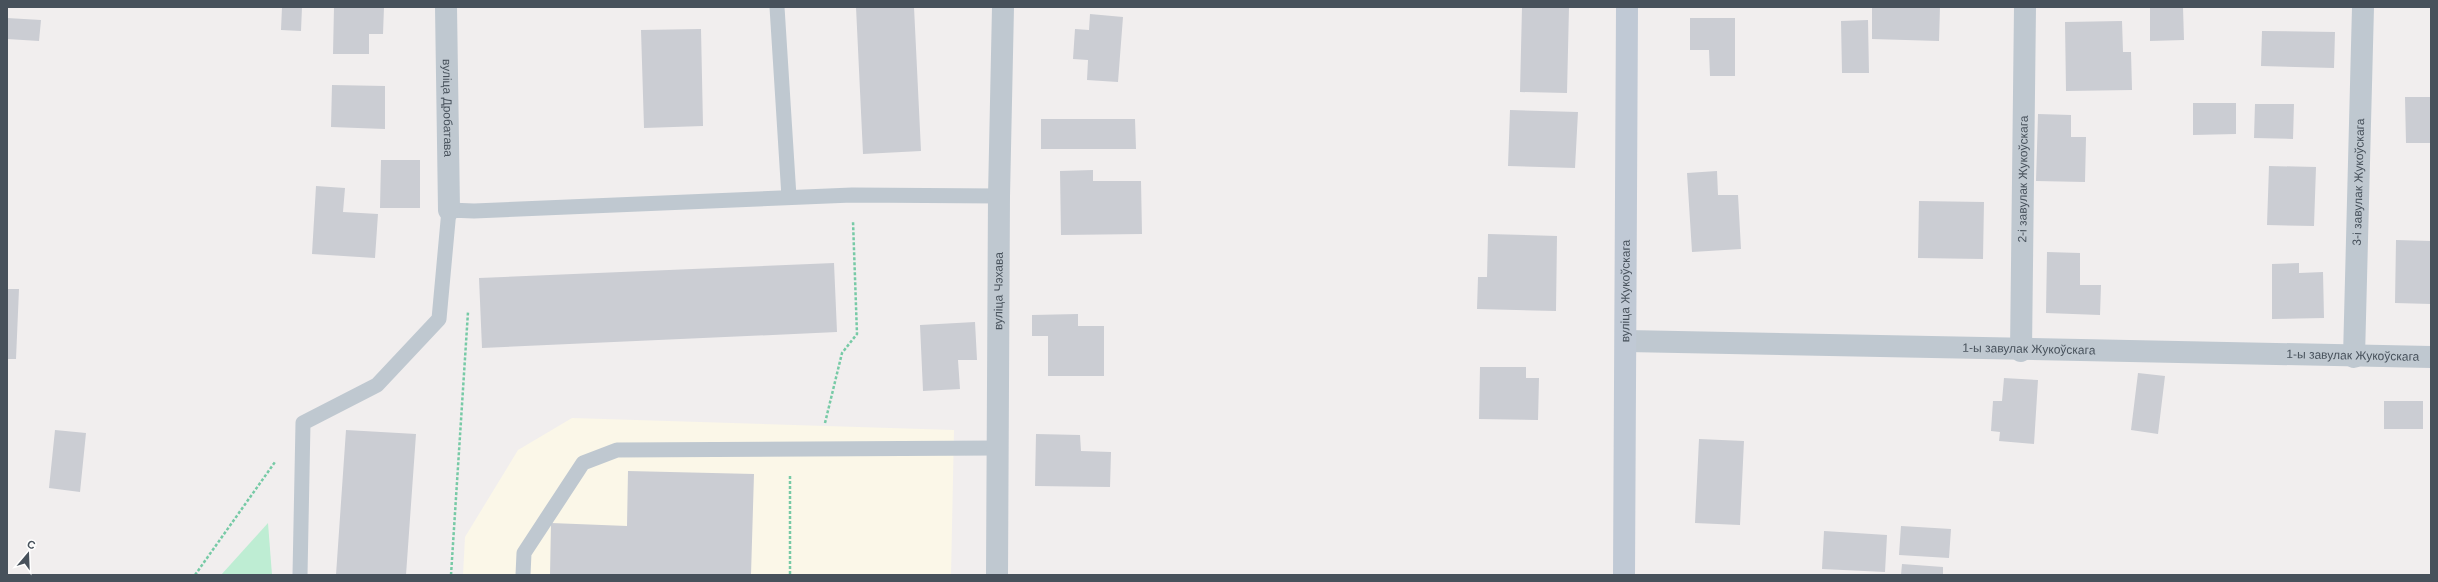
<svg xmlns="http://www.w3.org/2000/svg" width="2438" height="582" viewBox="0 0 2438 582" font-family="Arial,sans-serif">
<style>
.commercial{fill:#fbf7e8}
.green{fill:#beedd3}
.building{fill:#cbcdd3}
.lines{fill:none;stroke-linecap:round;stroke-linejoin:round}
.path{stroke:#77caa6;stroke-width:2.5;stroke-dasharray:3 2;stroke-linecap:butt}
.lane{stroke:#bfc8d0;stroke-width:15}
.street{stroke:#bfc8d0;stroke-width:22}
.secondary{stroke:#c0c9d5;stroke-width:22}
.labels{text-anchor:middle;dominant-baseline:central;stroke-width:3;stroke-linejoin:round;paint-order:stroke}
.street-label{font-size:12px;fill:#47515b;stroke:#fff}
</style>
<rect width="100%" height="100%" fill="#f1eeee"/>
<!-- commercial -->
<path class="commercial" d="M572,418L954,430L951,575H463L465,537L518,450Z"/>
<!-- green -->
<path class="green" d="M268,523L272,575H221Z"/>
<!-- building -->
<path class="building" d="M282,7H302L301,31L281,30Z
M334,7H384L383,34H369V54H333Z
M856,7H914L921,151L863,154Z
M1522,7H1569L1567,93L1520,92Z
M1872,7H1940L1939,41L1872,39Z
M2150,7H2183L2184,40L2150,41Z
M1090,14L1123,17L1118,82L1087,80L1088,60L1073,59L1075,29L1089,30Z
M7,18L41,20L39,41L7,39Z
M1690,18H1735V76H1710L1709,50H1690Z
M1868,20L1869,73H1842L1841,21Z
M2122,21L2123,52H2131L2132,90L2066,91L2065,22Z
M701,29L703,126L644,128L641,30Z
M2262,31L2335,32L2334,68L2261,66Z
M332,85L385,86V129L331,127Z
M2405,97H2431V143H2406Z
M2193,103H2236V134L2193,135Z
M2255,104H2294L2293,139L2254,138Z
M1510,110L1578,112L1575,168L1508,166Z
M2038,114L2071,115V137H2086L2085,182L2036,181Z
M1041,119H1135L1136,149H1041Z
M381,160H420V208H380Z
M2269,166L2316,167L2314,226L2267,225Z
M1093,170V181H1141L1142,234L1061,235L1060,171Z
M1717,171L1718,195H1738L1741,249L1692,252L1687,173Z
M316,186L345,188L343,212L378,214L375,258L312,254Z
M1919,201L1984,202L1983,259L1918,258Z
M1488,234L1557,236L1556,311L1477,309L1478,277H1487Z
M2396,240L2431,241V304L2395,303Z
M2047,252L2080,253V285H2101L2100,315L2046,313Z
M834,263L837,332L482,348L479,278Z
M2299,263V273L2323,272L2324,318L2272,319V264Z
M7,289H19L16,359H7Z
M1078,314V326H1104V376H1048V336H1032V315Z
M975,322L977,360H958L960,389L923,391L920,325Z
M1480,367H1526V378H1539L1538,420L1479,419Z
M2138,373L2165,376L2158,434L2131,430Z
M2004,378L2038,380L2034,444L1999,441L2000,432L1991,431L1993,401H2002Z
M2384,401H2423V429H2384Z
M55,430L86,433L80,492L49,488Z
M346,430L416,434L406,575H336Z
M1036,434L1080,435L1081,451L1111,452L1110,487L1035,486Z
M1699,439L1744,441L1740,525L1695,523Z
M628,471L754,474L751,575H550L551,523L627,526Z
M1901,526L1951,529L1949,558L1899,555Z
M1824,531L1887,535L1885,572L1822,569Z
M1902,564L1943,567V575H1901Z"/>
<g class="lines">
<!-- path -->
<path class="path" d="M825,423L842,353L857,334L853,221
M790,476V575
M195,575L275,462
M451,575L468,312"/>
<!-- lane -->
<path class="lane" d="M777,7L789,197
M300,575L303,423L377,385L439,319L449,210L474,211L852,195L999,196
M523,575L524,553L583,463L617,450L996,448"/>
<!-- street -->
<g class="street">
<path id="s1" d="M446,7L449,210"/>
<path id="s2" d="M1627,341L2431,357"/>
<path id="s3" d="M2021,351L2025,7"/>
<path id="s4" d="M2354,357L2363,7"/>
<path id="s5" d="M997,575L999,196L1003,7"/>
</g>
<!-- secondary -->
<path class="secondary" id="s6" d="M1624,575L1627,7"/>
</g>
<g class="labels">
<!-- street labels -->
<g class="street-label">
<text stroke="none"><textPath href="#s1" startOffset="101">вуліца Дробатава</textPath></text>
<text stroke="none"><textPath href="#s3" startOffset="172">2-і завулак Жукоўскага</textPath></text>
<text stroke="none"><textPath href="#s4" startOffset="175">3-і завулак Жукоўскага</textPath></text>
<text stroke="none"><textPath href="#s5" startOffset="284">вуліца Чэхава</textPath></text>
<text stroke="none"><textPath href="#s6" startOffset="284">вуліца Жукоўскага</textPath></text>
<text stroke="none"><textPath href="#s2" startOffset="402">1-ы завулак Жукоўскага</textPath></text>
<text stroke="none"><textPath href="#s2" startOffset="726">1-ы завулак Жукоўскага</textPath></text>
</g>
</g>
<!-- border -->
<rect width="2438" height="582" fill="none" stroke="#47515b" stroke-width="16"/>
<!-- north arrow -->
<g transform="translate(28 554) rotate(19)" stroke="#ffffff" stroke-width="3" paint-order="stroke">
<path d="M0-3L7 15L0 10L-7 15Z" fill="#47515b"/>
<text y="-6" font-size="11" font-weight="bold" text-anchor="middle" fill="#47515b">С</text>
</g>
</svg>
